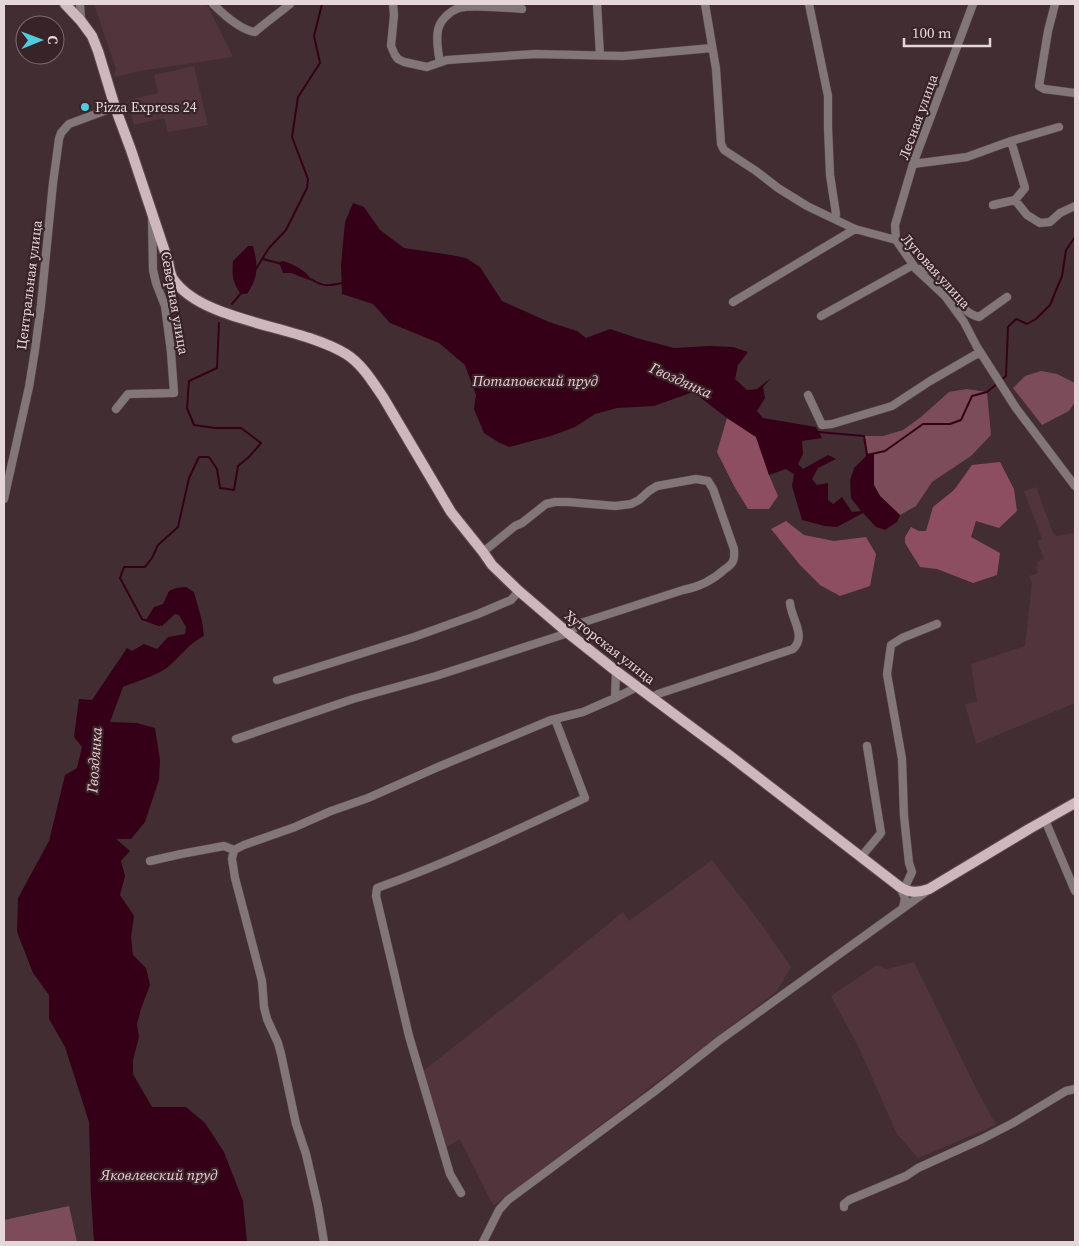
<svg xmlns="http://www.w3.org/2000/svg" width="1079" height="1246" viewBox="0 0 1079 1246" font-family="'Source Serif 4',serif">
<style>
.built{fill:#51343c}
.green{fill:#7d4c5b}
.forest{fill:#8d4e62}
.water{fill:#350017}
.lines{fill:none;stroke-linecap:round;stroke-linejoin:round}
.stream{stroke:#350017;stroke-width:2}
.minor-casing{stroke:#5f4b51;stroke-width:9}
.major-casing{stroke:#5f4b51;stroke-width:12}
.minor{stroke:#827679;stroke-width:8}
.major{stroke:#cfb8bd;stroke-width:10}
.poi-dot{fill:#54cade;stroke:#382329;stroke-width:2}
.labels{text-anchor:middle;dominant-baseline:central;stroke-width:4.5;stroke-linejoin:round;paint-order:stroke}
.poi-label{font-size:14px;fill:#e4d6d9;stroke:#382329;text-anchor:start}
.street-label{font-size:14px;fill:#e4d6d9;stroke:#382329}
.water-label{font-size:15px;font-style:italic;fill:#f4ccd6;stroke:#382329}
</style>
<rect width="100%" height="100%" fill="#422d33"/>
<!-- built -->
<path class="built" d="M94,4H206L208,7L233,57L140,71L119,76L117,77L116,76L113,77L116,69Z
M194,66L208,125L168,132L164,118L134,125L128,100L158,93L154,75Z
M1036,487L1053,533L1057,536L1075,533V703L976,744L965,704L977,702L971,664L1025,646L1032,583L1029,576L1038,573L1036,567L1038,566L1037,562L1044,559L1037,541L1042,539L1024,491Z
M712,860L759,921L791,967L777,991L495,1205H493L460,1139L445,1148L423,1071L543,977L623,912L629,921Z
M914,962L978,1092L996,1125L918,1158L897,1134L858,1046L831,996L877,965L887,969Z"/>
<!-- green -->
<path class="green" d="M1041,371L1057,374L1075,383V402L1069,411L1042,425L1013,388L1025,376Z
M967,389L987,392L991,435L971,456L932,482L916,506L900,515L880,496L874,485V454L867,455L864,436H883L903,430L921,417L949,392Z
M69,1206L77,1242H4V1220Z"/>
<!-- forest -->
<path class="forest" d="M727,418L756,437L769,475L778,496L769,509H748L734,486L717,452Z
M1000,462L1014,489L1017,511L999,528L976,521L971,537L1000,553L997,575L973,583L937,569L920,567L905,543V537L911,527L919,531H926L933,507L954,490L972,465Z
M786,521L804,535L834,541L866,537L876,554L870,586L840,596L820,585L800,565L771,529Z"/>
<!-- water -->
<path class="water" d="M353,203L364,207L380,230L404,248L451,255L466,258L480,267L502,301L549,322L577,331L586,338L610,329L640,339L674,348L710,346L733,347L748,352L738,365L735,379L747,390L757,389L771,378L763,387L765,398L757,411L763,418L816,427L822,438L802,441L803,454L798,464L803,469L828,455L836,459L818,468L812,479L817,485L828,483V500L833,504L842,497L852,512L861,511L851,498L850,481L854,468L867,455L874,453V485L880,496L900,515L897,522L885,530L876,527L863,513L837,527L825,526L802,520L792,486L794,474L786,469L769,475L756,437L727,418L693,392L654,406L617,408L595,414L575,427L551,436L509,447L498,442L484,433L474,409L476,395L465,365L439,343L390,323L373,304L342,294L341,265L345,222Z
M248,246H253C258,265 259,277 247,294H241C232,282 232,275 233,261Z
M283,261C295,265 306,270 312,281L291,273H283L279,262Z
M186,587L194,592L202,621L204,636C189,643 181,656 169,666C159,675 135,682 123,687L110,722L137,723L155,728L160,760L159,780L145,822L131,839H116L130,851L121,861L125,876L120,895L134,916L131,937L133,955L146,968L150,985L141,1009L137,1024L139,1037L133,1060V1074L152,1107H186L205,1123L224,1152L243,1201L247,1242H94L91,1196L89,1122L65,1047L49,1019V995L33,973L17,932L18,898L49,841L65,775L77,768L82,747L74,737L79,699L92,700L127,648L132,651L144,644L157,649L168,637L185,634L186,627L179,615L175,614L162,626L146,620L154,607L163,604L169,591L176,588Z"/>
<g class="lines">
<!-- stream -->
<path class="stream" d="M263,259L282,264
M256,269L269,248L286,230L307,188L308,179L292,137L298,97L320,63L314,36L322,4
M311,279C323,287 328,286 342,283L344,284
M232,304L242,292
M1001,380L1006,376L1008,327L1016,319L1027,324L1036,319L1050,305L1062,276L1066,250L1075,237
M818,432L864,436L867,455L885,451L923,424H950L961,420L972,396L987,392L998,383
M161,624L159,625L142,619L120,578L124,567H145L152,558L158,545L178,527L189,478L199,457H209L217,469L220,488L234,490L238,466L249,457L261,443L241,428H215L194,425L187,408L189,381L217,368L219,323"/>
<!-- minor casing -->
<g class="minor-casing">
<path id="minor" d="M80,4L81,21
M213,4C223,14 240,30 255,32C266,22 278,14 290,4
M393,4L394,15L391,46L395,55L398,59L404,62L427,67L447,60L535,54L623,56L712,48
M597,4L600,55
M705,4L716,69L721,144L724,150L756,171L778,188L807,206L855,229L896,240L916,269L945,296L964,322L977,347L1016,408L1075,486
M809,4L828,96V127L830,175L836,214L835,219
M1055,4L1048,31L1039,86L1044,89L1075,93
M440,62C438,52 436,40 438,30C440,20 450,11 459,8C473,4 506,8 522,9
M913,164L967,157L1011,141L1059,127
M1015,200L1027,215L1040,223L1050,222L1060,213L1075,206
M993,205L1015,200L1025,188L1011,141
M896,240L895,225L913,164L973,4
M916,269C921,269 928,268 932,271C952,282 956,312 979,317L1007,297
M733,302L855,229
M821,316L913,265
M808,395L822,425L832,424L892,406L930,381L980,352
M116,409L128,394L174,393L171,352L165,306L156,283L153,270L152,219
M4,499L29,387L35,350L41,305L53,183L59,139L61,133L69,124L115,107
M277,680L414,637L478,614L511,600L519,591
M652,697L658,694L793,649C807,636 791,618 790,603
M615,698L616,671
M236,739L353,699L436,676L568,633L581,623L683,590C700,587 713,580 725,569C728,567 732,564 733,561C735,557 734,552 734,549L713,489L708,481L696,479L657,486L649,491L639,500L631,504L615,506L568,502H555L546,504L522,523L515,526L483,552
M1045,820L1075,891
M861,857L881,833L867,746
M150,861L181,854L224,846L234,850
M900,887L905,898L903,908
M904,889L912,872L909,863L904,816L902,759L887,674L891,645L902,638L937,624
M461,1193L450,1174L409,1036L376,896L377,888C448,863 517,830 585,798L555,719
M844,1207V1204L849,1200L906,1176L918,1168L982,1139L1013,1123L1066,1091L1075,1089
M324,1242L318,1206L306,1154L296,1124L281,1054L278,1043L267,1019L264,1007L262,981L235,878L232,859L234,850L244,845L295,827L331,811L368,798L438,767L551,720L583,712L615,698L637,687
M483,1242L499,1210L508,1200L655,1091L720,1040L927,891"/>
</g>
<!-- major casing -->
<g class="major-casing">
<path id="major" d="M65,4L81,21L92,36L98,51L115,107L131,150L168,261C169,267 170,274 173,279C203,323 300,325 346,354C362,364 372,381 383,397L451,512L483,552L492,565L519,591L568,633L616,671L729,755L900,887C910,893 917,893 929,889L1029,829L1075,803"/>
</g>
<!-- minor -->
<use href="#minor" class="minor"/>
<!-- major -->
<use href="#major" class="major"/>
</g>
<!-- markers -->
<circle class="poi-dot" cx="85" cy="107" r="5"/>
<g class="labels">
<!-- poi labels -->
<g class="poi-label">
<text x="95" y="107">Pizza Express 24</text>
</g>
<!-- street labels -->
<g class="street-label">
<text transform="translate(918 117) rotate(-70)">Лесная улица</text>
<text transform="translate(936 271) rotate(48)">Луговая улица</text>
<text transform="translate(29 285) rotate(-83)">Центральная улица</text>
<text transform="translate(175 303) rotate(80)">Северная улица</text>
<text transform="translate(610 647) rotate(38)">Хуторская улица</text>
</g>
<!-- water labels -->
<g class="water-label">
<text x="535" y="380">Потаповский пруд</text>
<text transform="translate(681 380) rotate(24)">Гвоздянка</text>
<text transform="translate(94 760) rotate(-86)">Гвоздянка</text>
<text x="159" y="1174">Яковлевский пруд</text>
</g>
</g>
<!-- border -->
<rect width="1079" height="1246" fill="none" stroke="#e4d6d9" stroke-width="10"/>
<!-- north arrow -->
<g transform="translate(40 40) rotate(89)"><circle r="24" fill="#382329" stroke="#7d6b6f"/>
<path d="M0-4L9 19L0 12L-9 19Z" fill="#54cade"/>
<text y="-8" font-size="14" font-weight="bold" text-anchor="middle" fill="#e4d6d9">С</text>
</g>
<!-- scale -->
<path d="M904 38v8h86v-8" fill="none" stroke="#e4d6d9" stroke-width="2.5"/>
<text x="912" y="38" font-size="15" fill="#e4d6d9" stroke="#382329" stroke-width="4" paint-order="stroke">100 m</text>
</svg>
